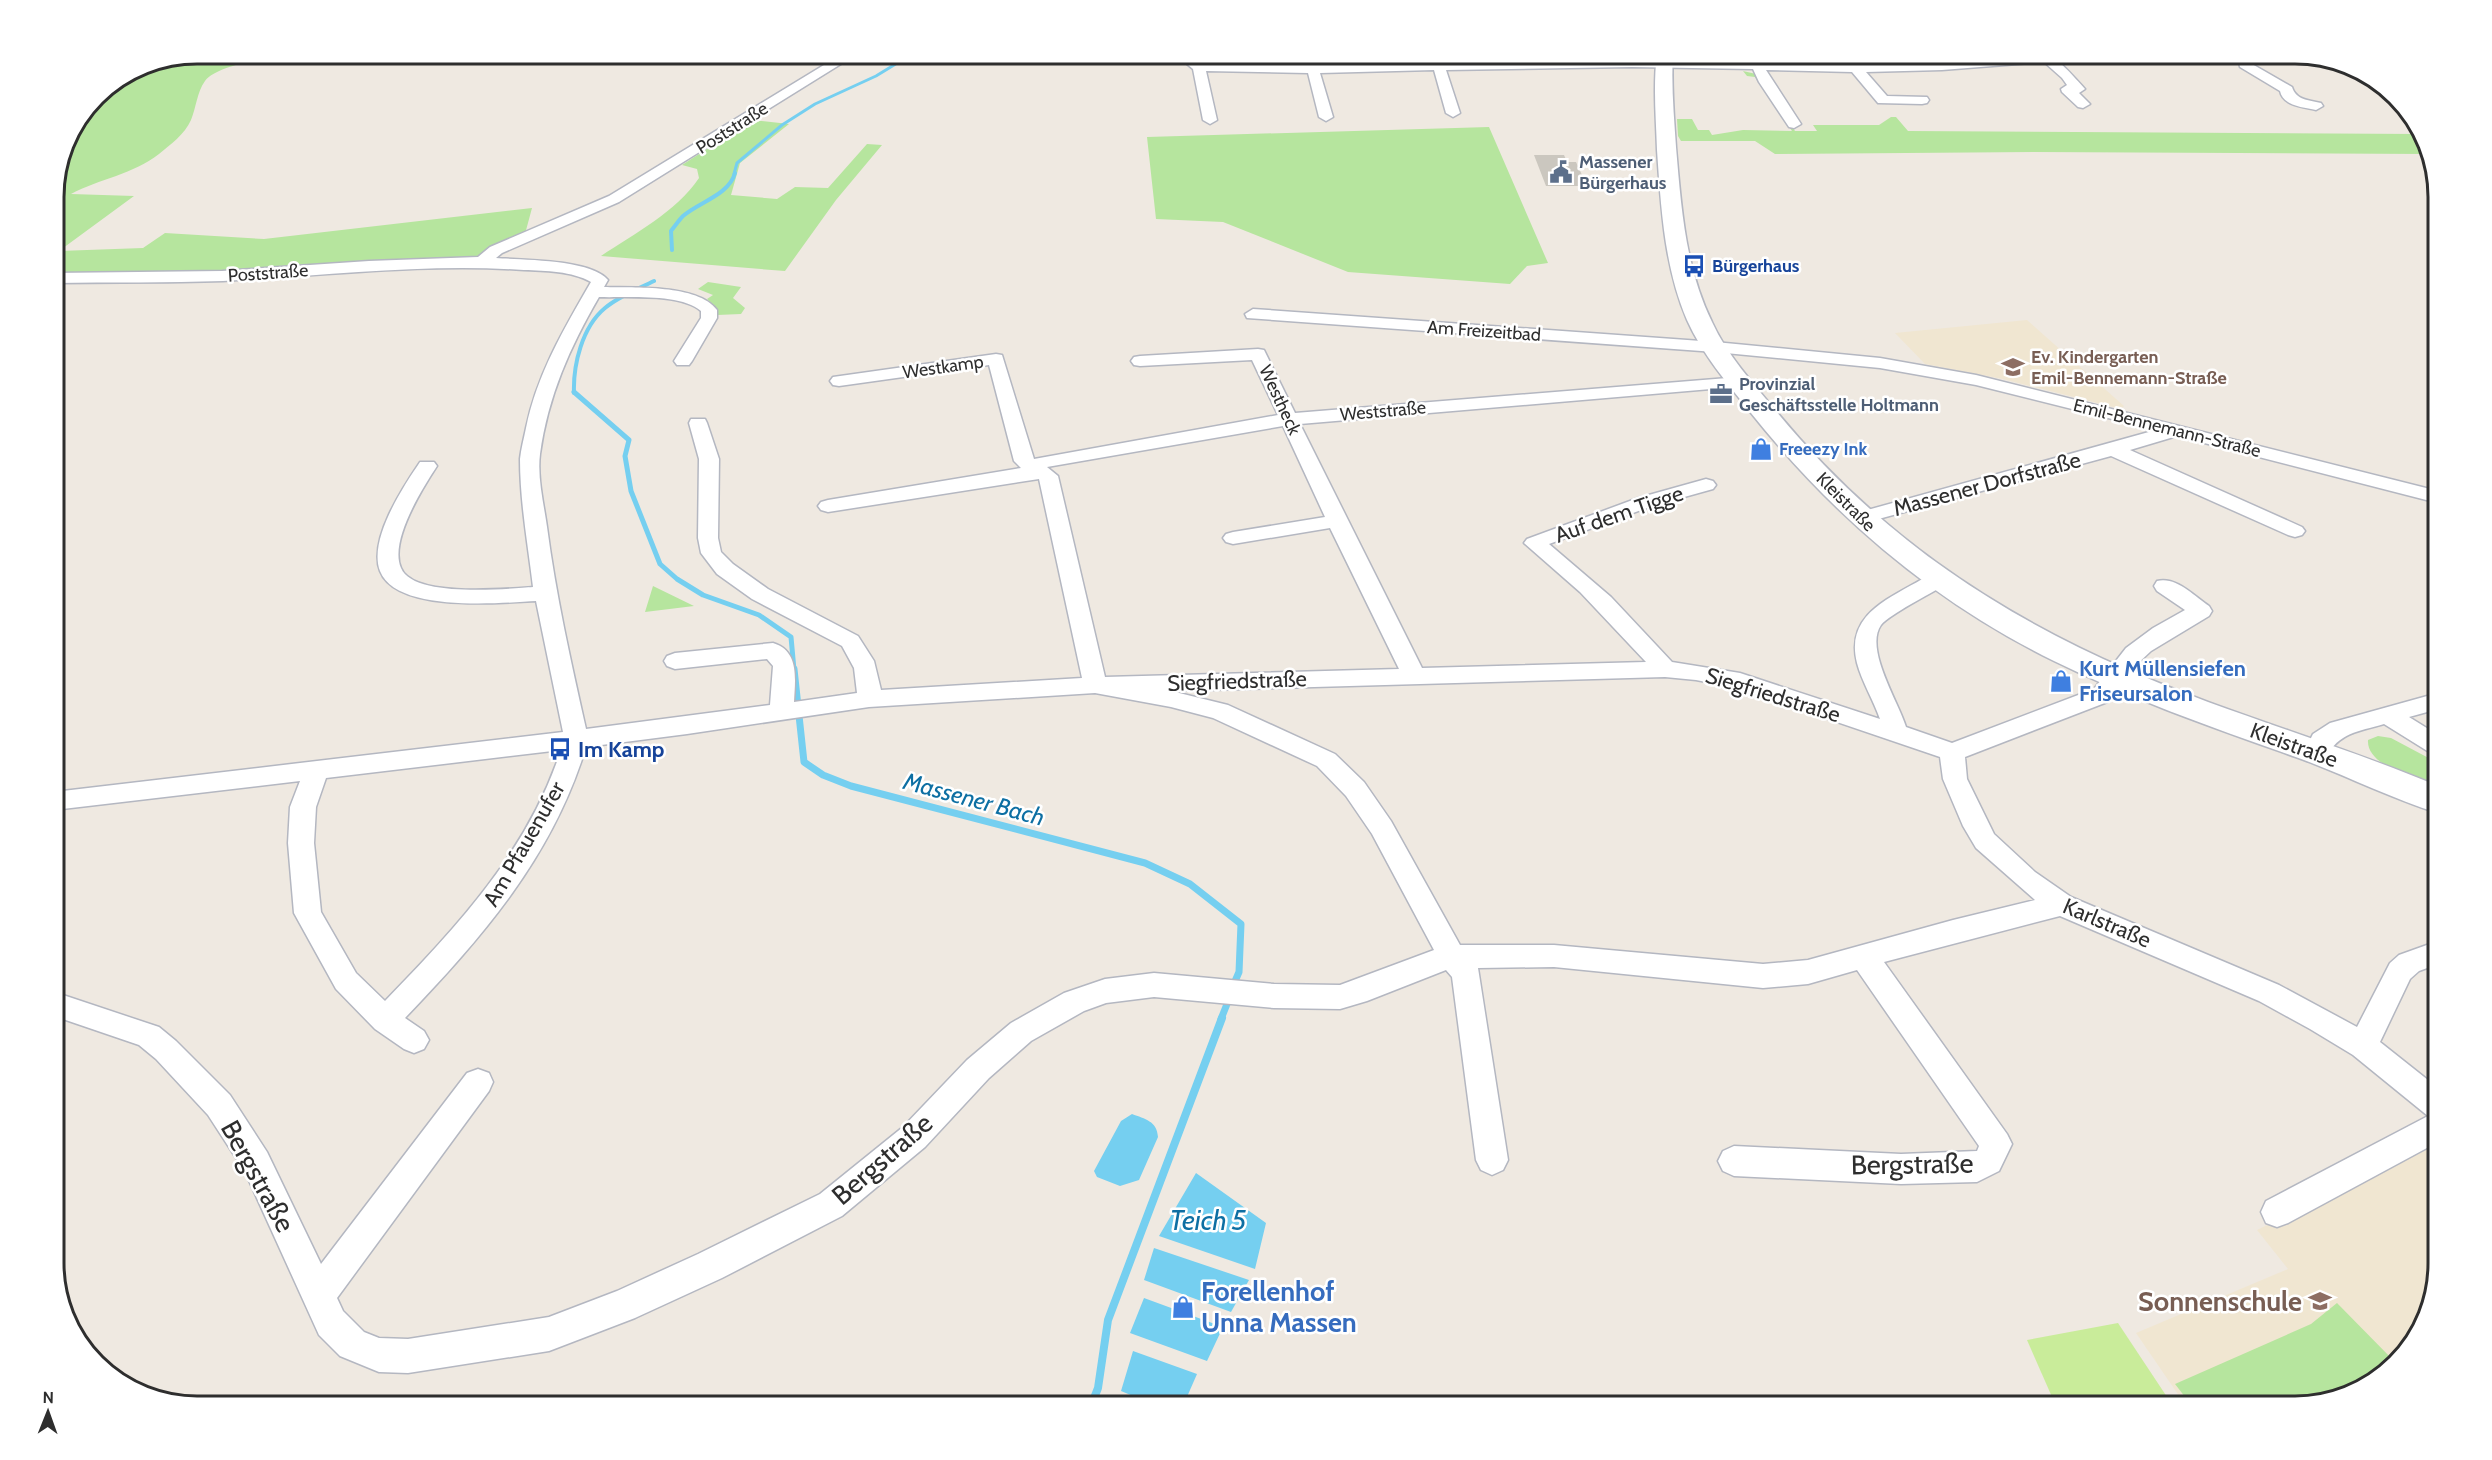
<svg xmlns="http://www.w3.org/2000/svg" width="2492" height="1460" viewBox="0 0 2492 1460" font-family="Cabin,sans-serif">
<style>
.education{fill:#f0e6d1}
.green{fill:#b6e59e}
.pitch{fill:#c9ec9a}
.water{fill:#75cff0}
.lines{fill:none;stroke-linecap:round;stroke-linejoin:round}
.stream-far4{stroke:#75cff0;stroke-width:3}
.stream-far3{stroke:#75cff0;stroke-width:4}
.stream-far2{stroke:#75cff0;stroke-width:5}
.stream-far1{stroke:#75cff0;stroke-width:7}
.stream{stroke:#75cff0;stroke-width:8}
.building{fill:#cbc7bf}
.minor-casing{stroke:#b4b7c1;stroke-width:3}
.secondary-casing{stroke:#b4b7c1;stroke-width:3}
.minor{fill:#fff;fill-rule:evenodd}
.secondary{fill:#fff;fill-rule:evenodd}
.labels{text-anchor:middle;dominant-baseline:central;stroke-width:5;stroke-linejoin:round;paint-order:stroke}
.far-street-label{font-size:18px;fill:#2e2e2e;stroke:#fff}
.far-service-label{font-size:18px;font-weight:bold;fill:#4e5e75;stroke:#fff;text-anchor:start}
.far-transit-label{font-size:18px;font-weight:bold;fill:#164399;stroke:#fff;text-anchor:start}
.far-education-label{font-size:18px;font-weight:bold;fill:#785e54;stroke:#fff;text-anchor:start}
.far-shop-label{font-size:18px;font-weight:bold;fill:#366cbe;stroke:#fff;text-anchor:start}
.street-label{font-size:22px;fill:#2e2e2e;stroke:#fff}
.shop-label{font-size:22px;font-weight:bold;fill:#366cbe;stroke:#fff;text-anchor:start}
.transit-label{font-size:22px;font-weight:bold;fill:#164399;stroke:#fff;text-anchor:start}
.water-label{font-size:24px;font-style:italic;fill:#0d6fa3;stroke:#fff}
.near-street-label{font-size:27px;fill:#2e2e2e;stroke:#fff}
.near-shop-label{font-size:27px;font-weight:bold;fill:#366cbe;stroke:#fff;text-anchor:start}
.near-education-label{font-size:27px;font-weight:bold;fill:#785e54;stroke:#fff;text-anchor:end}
.near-water-label{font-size:28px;font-style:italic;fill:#0d6fa3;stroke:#fff}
.rim{fill:none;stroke:#2e2e2e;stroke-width:3}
</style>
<rect width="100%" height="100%" fill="#efe9e1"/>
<!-- education -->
<path class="education" d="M2027,320L2124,406L2121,409L2003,379L1925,364L1895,333Z
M2438,1141V1263L2419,1334L2366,1387L2295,1406H2186L2136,1333L2288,1269L2257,1230Z"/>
<!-- green -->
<path class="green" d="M198,54H285L284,56C264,59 217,65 205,81C197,92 196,108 191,120C185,134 170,145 159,154C134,174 99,179 71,194L134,196L59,251L143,248L165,233L264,239L532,208L525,234L473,258L226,271L54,274V189L65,142L96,96L143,65Z
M1743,71L1756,74L1795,131H1817L1813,125H1879L1891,117H1896L1908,131L2419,134L2426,154L2034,152L1775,154L1755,141H1681L1678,136L1677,119H1692L1698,130H1709L1712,135L1743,130L1792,131L1755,77L1747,76Z
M752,120L789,124L740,163L731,195L777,199L795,187L828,188L867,144L882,145L836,200L785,271L601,256C634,234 676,212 699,178L697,169L682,165Z
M1489,127L1548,263L1527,266L1510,284L1348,272L1223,222L1156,219L1147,137Z
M708,282L741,287L733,298L745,308L741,314L717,315L716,308L707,299L713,295L698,289Z
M653,586L694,606L645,612Z
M2378,736L2391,738L2438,763V787C2417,779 2366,766 2368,740Z
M2337,1303L2393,1360L2366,1387L2295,1406H2192L2175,1384L2311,1324Z"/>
<!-- pitch -->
<path class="pitch" d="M2118,1323L2173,1406H2056L2027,1340Z"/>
<!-- water -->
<path class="water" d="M1132,1114C1145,1119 1157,1121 1158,1137L1139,1180L1120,1186L1097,1177L1094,1171L1121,1121Z
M1196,1173L1266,1223L1255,1269L1159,1236Z
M1154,1248L1249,1280L1231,1312L1144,1280Z
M1144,1298L1223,1327L1207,1361L1130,1333Z
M1133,1351L1197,1374L1183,1406H1157L1121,1391Z"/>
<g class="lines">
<!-- stream-far4 -->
<path class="stream-far4" d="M734,174L737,163L782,125L815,104L876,76L912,54"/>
<!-- stream-far3 -->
<path class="stream-far3" d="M672,250L671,231C675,226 679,220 683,216C699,202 729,195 735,173
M574,393C573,365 582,327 605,308C619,296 638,289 654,281"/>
<!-- stream-far2 -->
<path class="stream-far2" d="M574,392L629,440L625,456L631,491L660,564L677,579L703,595L759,615L791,637L794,670"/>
<!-- stream-far1 -->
<path class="stream-far1" d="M794,669L804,762L823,775L851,786L1145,863L1190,884L1241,924L1239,972L1233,986
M1221,1019L1229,999"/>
<!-- stream -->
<path class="stream" d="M1091,1406L1098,1388L1108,1320L1222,1018"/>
</g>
<!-- building -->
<path class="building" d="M1534,155H1564L1567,162H1576L1587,186H1546Z"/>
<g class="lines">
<!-- minor casing -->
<g class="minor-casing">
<path id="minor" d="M842,54H857L619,202L502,253L496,258C522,260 591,259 608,280L604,287C634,288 698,284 717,310V318L692,361L689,365H677L674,361L701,318V311C680,293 626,298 599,297C570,347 548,396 540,454C537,477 544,505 547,527C556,596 571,662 586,729L770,705L773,666L767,659L675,669L667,666L664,661L667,656L675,653L773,643C800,651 795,680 794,702L857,693L854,668L842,646L752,599L717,574L701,553L698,538L699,459L689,423L691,419H705L707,423L719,459L718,538L721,552L733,564L768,589L858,636L874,661L881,690L1082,678L1039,479L828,512L821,510L818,506L821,502L828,500L1021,468L1014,461L989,365L839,386L833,385L830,381L833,377L996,354L1002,355L1034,459L1278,415L1252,360L1140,366L1134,365L1131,361L1134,357L1140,356L1258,349L1264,350L1295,413L1740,377L1746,378L1749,382L1746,386L1300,424L1422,668L1646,662L1580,592L1524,543L1527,539L1638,498L1706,479L1713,481L1716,485L1713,489L1652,506L1549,544L1611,597L1672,662L1740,673L1880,719C1873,699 1862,682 1857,663C1844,612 1894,597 1929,575L1937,573L1945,575L1948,580L1945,585C1930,594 1890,614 1881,625C1864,649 1899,703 1906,727L1952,743L2094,689L2126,648L2153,628L2185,610L2157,591L2154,586L2157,581C2176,576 2194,596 2209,606L2212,611L2209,616L2151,651L2135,666L2110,701L1965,757L1967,779L1994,834L2035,872L2071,897L2279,985L2357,1027L2390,963L2399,955L2438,941V964L2419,971L2410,979L2380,1042L2438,1088V1142L2288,1223L2277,1227L2266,1223L2261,1212L2266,1201L2428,1116L2353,1055L2310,1029L2259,1001L2060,916L1884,962L2007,1134L2012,1144L1999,1171L1977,1182L1901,1184L1734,1176L1723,1171L1718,1161L1723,1151L1734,1146L1901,1154L1977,1151L1979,1146L1857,970L1808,984L1763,988L1554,967L1478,968L1508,1160L1503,1170L1492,1175L1481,1170L1476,1160L1452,977L1446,970L1367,1001L1340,1009L1274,1008L1154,997L1106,1003L1084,1011L1031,1041L989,1078L925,1147L842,1216L722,1278L635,1318L549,1351L408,1373L379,1372L340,1356L319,1335L245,1172L208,1115L156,1059L139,1045L54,1016V992L159,1027L176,1041L230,1095L267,1152L321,1264L467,1073L478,1069L489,1073L493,1082L489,1091L337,1298L343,1311L364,1332L379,1338L408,1339L549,1317L617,1291L698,1254L820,1194L903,1127L967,1060L1011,1023L1064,993L1105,979L1154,973L1274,984L1340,985L1434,950L1372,834L1346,796L1317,766L1213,718L1171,707L1095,693L869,707L687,734L586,747C552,858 483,936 405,1018L424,1031L429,1040L424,1049L414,1053L404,1049L375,1029L336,989L294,913L288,843L290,807L300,781L54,810V792L563,732L536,601C500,603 396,613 380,571C368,540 403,487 420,462H434L437,466C422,489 389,541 401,568C413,598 506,589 533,587C528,545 520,502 520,459C521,449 524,438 526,428C537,374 564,329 591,282C572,271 546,271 524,270C424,263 324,276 223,281C167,283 111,282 54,283V273L222,271L369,261L478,257L490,247L609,196ZM1283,426L1325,517L1233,532L1226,534L1223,538L1226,542L1233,544L1330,528L1399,669L1105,677L1058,476L1047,467ZM1665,677L1696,680L1737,688L1940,757L1943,779L1963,826L1976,848L2035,900L1953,920L1808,960L1763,964L1554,945H1460L1391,821L1364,782L1335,754L1228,705L1171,691ZM561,750C528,851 458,926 385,1001L356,973L321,912L314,843L316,807L326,778Z
M1175,54H1189L1202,63C1345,66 1487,61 1629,59C1706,59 1783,65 1859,64C1945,63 2030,54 2116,54L2110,58L2058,61C2069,71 2076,79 2085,89L2079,93L2090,104L2083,108L2078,107L2062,92L2061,89L2067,85L2062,78L2044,62L1942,70L1866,72L1887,96L1927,97L1929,100L1927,103L1922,104L1878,103L1852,72L1766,70L1801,124L1794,128L1789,127L1759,82L1753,69L1632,67L1446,70L1460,113L1453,117L1446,113L1434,70L1320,73L1333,117L1326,121L1319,117L1308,73L1206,71L1217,120L1210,124L1203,120L1193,69Z
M2230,54H2244L2251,59L2252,64L2292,87C2296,100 2308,100 2321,103L2323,106L2316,110C2303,107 2283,106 2280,91L2240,67L2239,62Z
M1253,309L1715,342L1880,358L1976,375L2438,491V503L2177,436L2130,450L2302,527L2305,531L2302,535L2295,537L2288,535L2111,456L1860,524L1853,522L1850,518L1853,514L2156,430L1976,385L1880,368L1715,352L1247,318L1245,314Z
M2438,693V709L2409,717L2438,735V755L2429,752L2384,724C2357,732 2340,732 2325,758L2316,761L2307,758L2304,752L2313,734L2330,723Z"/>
</g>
<!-- secondary casing -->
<g class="secondary-casing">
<path id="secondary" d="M1657,54H1673C1671,85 1674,116 1676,147C1681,206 1685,267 1712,322C1727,355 1753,383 1776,411C1874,530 1988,609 2128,670C2229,714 2336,743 2438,786V813C2393,799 2349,777 2304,760C2220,730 2135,701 2054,661C1934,602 1834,517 1751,413C1728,384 1702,354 1687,320C1664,266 1661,207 1657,150C1656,118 1653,86 1657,54Z"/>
</g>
<!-- minor -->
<use href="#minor" class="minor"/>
<!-- secondary -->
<use href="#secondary" class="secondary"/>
</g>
<!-- icons -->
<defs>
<g id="civic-bare" transform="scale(1.8)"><path d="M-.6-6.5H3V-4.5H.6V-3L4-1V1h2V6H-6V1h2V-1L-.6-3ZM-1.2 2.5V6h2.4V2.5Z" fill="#5c6f8a" stroke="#fff" stroke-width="2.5" paint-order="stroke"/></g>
<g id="bus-bare" transform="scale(1.8)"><path d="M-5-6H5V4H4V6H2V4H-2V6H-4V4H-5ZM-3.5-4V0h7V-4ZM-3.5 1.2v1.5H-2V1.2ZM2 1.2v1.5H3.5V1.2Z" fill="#1a4fb4" stroke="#fff" stroke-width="2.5" paint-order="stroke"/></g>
<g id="school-bare" transform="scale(1.8)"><path d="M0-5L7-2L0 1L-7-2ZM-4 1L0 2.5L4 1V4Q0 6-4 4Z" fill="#8d6e63" stroke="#fff" stroke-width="2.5" paint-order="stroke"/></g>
<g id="office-bare" transform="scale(1.8)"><path d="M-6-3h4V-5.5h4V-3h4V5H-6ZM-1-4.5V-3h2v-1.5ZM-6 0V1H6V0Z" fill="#5c6f8a" stroke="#fff" stroke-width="2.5" paint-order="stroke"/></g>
<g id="shop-bare" transform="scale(1.8)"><path d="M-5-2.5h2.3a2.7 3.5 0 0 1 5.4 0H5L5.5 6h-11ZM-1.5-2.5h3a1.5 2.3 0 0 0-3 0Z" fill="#3f7fe0" stroke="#fff" stroke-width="2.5" paint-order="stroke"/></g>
</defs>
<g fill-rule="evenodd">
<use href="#civic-bare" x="1561" y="172"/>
<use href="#bus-bare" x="1694" y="266"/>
<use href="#school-bare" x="2013" y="367"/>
<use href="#office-bare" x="1721" y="394"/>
<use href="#shop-bare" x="1761" y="449"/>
<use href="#shop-bare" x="2061" y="681"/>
<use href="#bus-bare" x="560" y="749"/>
<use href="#school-bare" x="2320" y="1301"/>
<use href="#shop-bare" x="1183" y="1307"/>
</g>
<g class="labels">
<!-- far-street labels -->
<g class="far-street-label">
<text transform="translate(732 128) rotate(-32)">Poststraße</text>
<text transform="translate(268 273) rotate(-4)">Poststraße</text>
<text transform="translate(1484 331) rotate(4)">Am Freizeitbad</text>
<text transform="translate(943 367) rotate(-8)">Westkamp</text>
<text transform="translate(1280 400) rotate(65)">Westheck</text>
<text transform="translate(1383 411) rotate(-5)">Weststraße</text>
<text transform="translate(2167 428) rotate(14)">Emil-Bennemann-Straße</text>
<text transform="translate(1846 502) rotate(45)">Kleistraße</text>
</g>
<!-- far-service labels -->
<g class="far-service-label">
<text x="1579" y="162">Massener<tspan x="1579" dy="21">Bürgerhaus</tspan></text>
<text x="1739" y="384">Provinzial<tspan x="1739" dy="21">Geschäftsstelle Holtmann</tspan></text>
</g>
<!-- far-transit labels -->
<g class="far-transit-label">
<text x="1712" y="266">Bürgerhaus</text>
</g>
<!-- far-education labels -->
<g class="far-education-label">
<text x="2031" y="357">Ev. Kindergarten<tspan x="2031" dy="21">Emil-Bennemann-Straße</tspan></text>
</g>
<!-- far-shop labels -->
<g class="far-shop-label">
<text x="1779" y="449">Freeezy Ink</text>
</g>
<!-- street labels -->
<g class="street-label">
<text transform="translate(1987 484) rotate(-15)">Massener Dorfstraße</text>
<text transform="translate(1619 514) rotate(-19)">Auf dem Tigge</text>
<text transform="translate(1237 681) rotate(-2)">Siegfriedstraße</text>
<text transform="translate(1773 695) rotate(17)">Siegfriedstraße</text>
<text transform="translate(2294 745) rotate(20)">Kleistraße</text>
<text transform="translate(524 844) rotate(-60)">Am Pfauenufer</text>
<text transform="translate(2107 923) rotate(23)">Karlstraße</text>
</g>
<!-- shop labels -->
<g class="shop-label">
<text x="2079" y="668">Kurt Müllensiefen<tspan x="2079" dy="25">Friseursalon</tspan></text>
</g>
<!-- transit labels -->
<g class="transit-label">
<text x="578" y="749">Im Kamp</text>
</g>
<!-- water labels -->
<g class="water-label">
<text transform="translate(974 799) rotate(15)">Massener Bach</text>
</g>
<!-- near-street labels -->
<g class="near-street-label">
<text transform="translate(882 1159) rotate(-41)">Bergstraße</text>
<text transform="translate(1912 1164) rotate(-1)">Bergstraße</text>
<text transform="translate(258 1176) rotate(61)">Bergstraße</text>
</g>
<!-- near-shop labels -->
<g class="near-shop-label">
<text x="1201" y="1291">Forellenhof<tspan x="1201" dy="31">Unna Massen</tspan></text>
</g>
<!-- near-education labels -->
<g class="near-education-label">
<text x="2302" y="1301">Sonnenschule</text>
</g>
<!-- near-water labels -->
<g class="near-water-label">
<text x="1208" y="1220">Teich 5</text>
</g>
</g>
<!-- crop -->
<path d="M0 0H2492V1460H0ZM197 64H2295A133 133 0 0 1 2428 197V1263A133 133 0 0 1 2295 1396H197A133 133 0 0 1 64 1263V197A133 133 0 0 1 197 64Z" fill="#fff" fill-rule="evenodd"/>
<path class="rim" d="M197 64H2295A133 133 0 0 1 2428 197V1263A133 133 0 0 1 2295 1396H197A133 133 0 0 1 64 1263V197A133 133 0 0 1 197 64Z"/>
<!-- north arrow -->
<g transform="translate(48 1412) rotate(1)" stroke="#ffffff" stroke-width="4.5" paint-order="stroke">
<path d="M0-4.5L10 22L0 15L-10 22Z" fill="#2e2e2e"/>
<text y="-9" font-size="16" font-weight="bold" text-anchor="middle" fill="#2e2e2e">N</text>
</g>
</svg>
